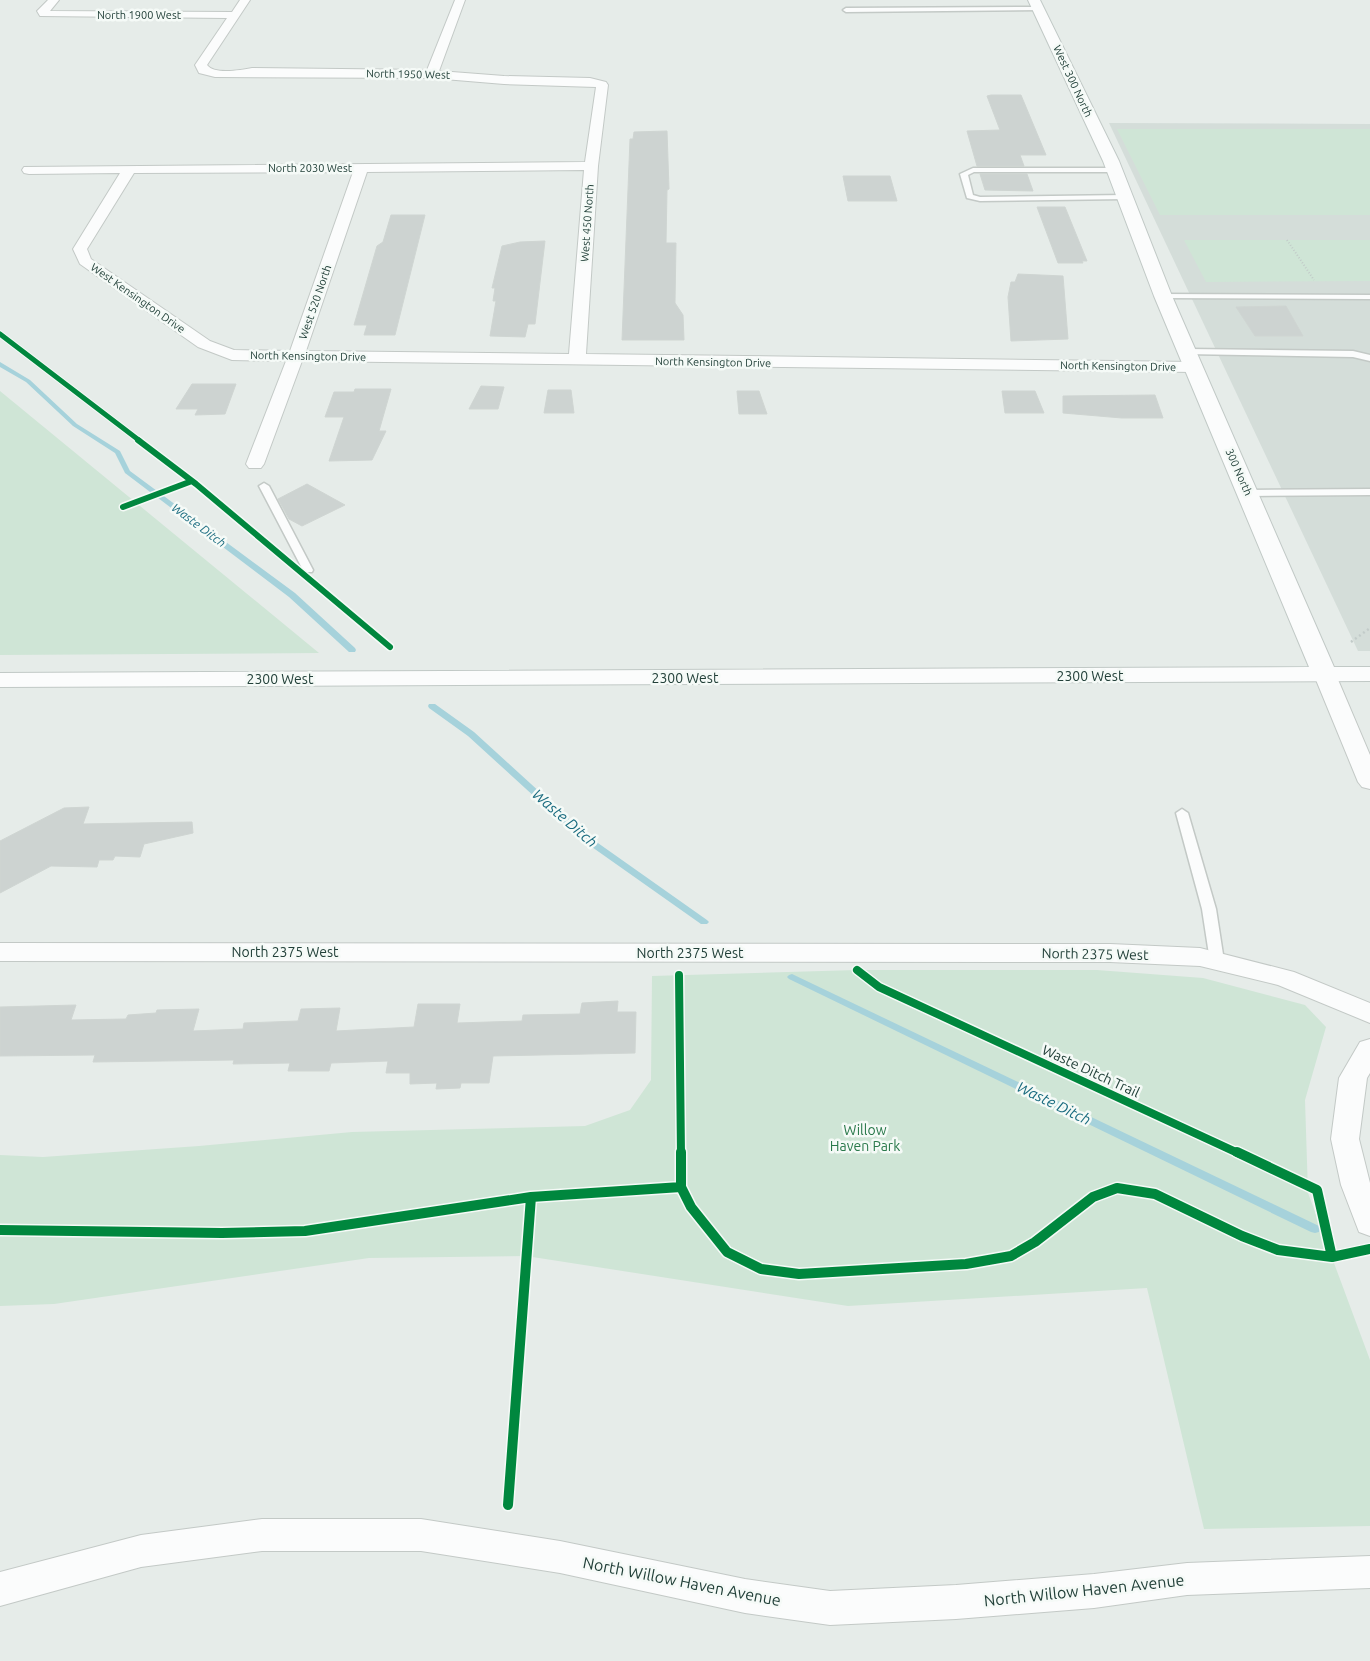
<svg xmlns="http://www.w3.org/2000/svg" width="1370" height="1661" viewBox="0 0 1370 1661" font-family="Ubuntu,sans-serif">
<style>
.built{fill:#d4ddd9}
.green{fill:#cfe5d6}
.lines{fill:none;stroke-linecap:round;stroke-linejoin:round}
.stream{fill:#a6d2db;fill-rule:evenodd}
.building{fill:#cdd3d1;stroke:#cfd5d2}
.lane-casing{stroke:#c3c9c6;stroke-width:3}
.street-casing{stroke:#c3c9c6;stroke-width:2}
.secondary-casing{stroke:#c1c9c6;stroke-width:2}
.path-far1{stroke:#c2cbc9;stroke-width:2;stroke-dasharray:1 2;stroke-linecap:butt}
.path{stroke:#c2cbc9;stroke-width:2.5;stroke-dasharray:2 3;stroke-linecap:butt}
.lane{fill:#fbfcfc;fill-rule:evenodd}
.street{fill:#fbfcfc;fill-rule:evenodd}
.secondary{fill:#fbfcfc;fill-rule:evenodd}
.cycleway-far3-casing{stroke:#f5faf7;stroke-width:7}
.cycleway-far2-casing{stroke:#f5faf7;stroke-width:9}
.cycleway-far1-casing{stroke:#f5faf7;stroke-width:11}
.cycleway-casing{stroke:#f5faf7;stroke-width:13}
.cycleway-far3{stroke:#00873e;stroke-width:5}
.cycleway-far2{stroke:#00873e;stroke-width:6}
.cycleway-far1{stroke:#00873e;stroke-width:8}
.cycleway{stroke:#00873e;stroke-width:10}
.labels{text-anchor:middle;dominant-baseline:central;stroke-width:5;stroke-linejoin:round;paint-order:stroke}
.far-street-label{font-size:11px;fill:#224039;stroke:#f5faf7}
.far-water-label{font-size:12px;font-style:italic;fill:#196b7f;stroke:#f5faf7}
.street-label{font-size:14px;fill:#224039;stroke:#f5faf7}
.park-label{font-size:14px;fill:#2a794b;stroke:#f5faf7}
.water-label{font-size:15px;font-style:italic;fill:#196b7f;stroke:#f5faf7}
.near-street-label{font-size:16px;fill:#224039;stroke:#f5faf7}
</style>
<rect width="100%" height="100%" fill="#e6ece9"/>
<!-- built -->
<path class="built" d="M1109,123L1370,124V651H1358Z"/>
<!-- green -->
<path class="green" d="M1117,129H1370V215H1160Z
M1184,240H1370V281L1206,282Z
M0,391L319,653L0,655Z
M857,970H1097L1203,978L1305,1005L1326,1027L1305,1100L1308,1193L1370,1360V1526L1204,1529L1147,1288L848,1306L526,1256L369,1258L54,1304L0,1306V1155L43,1157L199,1146L352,1132L585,1126L630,1110L651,1080L652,976Z"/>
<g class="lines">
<!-- stream -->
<path class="stream" d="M0,362L30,380L77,424L120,451L130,471L295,593L355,648L356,650L355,652H349L289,597L125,473L115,453L73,426L26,382L0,367Z
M429,704H435L474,732L588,836L707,920L709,922L707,924H701L582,840L468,736L429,708L428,706Z
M792,974L1319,1226L1321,1229L1319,1232L1315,1233L1311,1232L789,979L787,977L789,975Z"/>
</g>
<!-- building -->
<path class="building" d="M991,95H1021L1046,155H1020L1024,166H977L967,131L1000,130L987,96Z
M667,131L669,189L667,190L666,243H676L675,303L683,315L684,340H622L630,139H633L634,132Z
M980,174H1027L1033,191L985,190Z
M843,176H890L897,201H848Z
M1037,207H1065L1087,261H1082L1083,263H1058Z
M391,215H425L395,335H364L367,325H354L377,246L383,242Z
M545,241L535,324H528L525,337L490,336L496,301H493L495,288H492L502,246L520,242Z
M1018,274L1063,276L1068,339L1011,341L1008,297L1011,282H1015Z
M1286,306L1303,336H1255L1236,307Z
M192,384H236L225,414L195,415L198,409H176Z
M481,386L504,387L498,409H469Z
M355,389H391L379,431H386L372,460L329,461L344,417H325L334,392H354Z
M548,390H571L574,413H544Z
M737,391H759L767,414H739Z
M1002,391H1035L1044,413H1005Z
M1155,395L1163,418H1122L1063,413V396Z
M307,484L345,505L302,526L289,519L278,499Z
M89,807L83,824L192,822L193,833L144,844L140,857L115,856L113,860H99L97,867L51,866L0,893V841L64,808Z
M618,1001L617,1012H636L635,1053L493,1056L489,1083H461L460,1088L436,1089L437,1083L410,1084V1073H386L388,1061L331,1063L329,1071H288L290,1063L233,1064L234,1060L93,1062L95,1055L0,1056V1007L76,1005L71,1020L126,1019L128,1015L156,1013L157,1010L199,1009L193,1031L243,1029L244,1023L298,1021L301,1009L340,1008L336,1031L414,1027L418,1004H460L457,1023L522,1021L523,1015L580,1014L582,1003Z"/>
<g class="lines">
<!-- lane casing -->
<g class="lane-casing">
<path id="lane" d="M1039,7L1041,10L846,12L843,10L846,8Z
M973,168H1114L1118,170L1114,172H974L968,175L973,195L980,197L1125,195L1129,197L1125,199L980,201L967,198L960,174Z
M1160,294L1370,295V299L1163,298H1160Z
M1188,349L1353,351L1370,355V361L1353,357L1185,354V350Z
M264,483L269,486L313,570L312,572H304L303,570L259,486Z
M1370,489V495L1249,496L1244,493L1249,490Z
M1182,809L1188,813L1216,909L1224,961L1222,964H1212L1210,961L1202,909L1176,813Z"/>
</g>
<!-- street casing -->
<g class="street-casing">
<path id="street" d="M48,0H59L50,11L232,12L240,0H250L207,65C215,75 240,70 252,68L427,70L455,0H465L439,71L504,76L590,78L606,82L608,85L598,166L586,354L1193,362L1199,363L1201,367L1199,371L1193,372L302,361L264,464L261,468H249L246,464L286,361L232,360L198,347L80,264L73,249L120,173L29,174L24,173L22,170L24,167L585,162L596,87L504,84L432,78L215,77L199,73L195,65L227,18L40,16L37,11ZM584,170L569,354L306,351L367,172ZM353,172L290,351L234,350L210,341L91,259L87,249L134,173Z
M1325,669L1333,670L1336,675L1370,755V789L1362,787L1358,782L1314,675L1317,670Z
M0,943L1110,944L1200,948L1294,972L1370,1003V1023L1278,985L1200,966L1110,962L0,961Z
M1370,1039V1073L1367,1078L1359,1139L1370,1183V1236L1359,1232L1341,1185L1331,1139L1339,1078L1360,1042Z
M262,1519H421L560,1541L745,1579L830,1591L956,1585L1094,1574L1187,1563L1370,1556V1588L1187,1595L1094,1608L956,1619L830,1625L745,1613L560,1573L421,1551H262L141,1567L0,1606V1572L141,1535Z"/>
</g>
<!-- secondary casing -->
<g class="secondary-casing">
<path id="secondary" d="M1028,0H1040L1119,161L1172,296L1334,667H1370V681L0,687V673L1309,667L1154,296L1103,161Z"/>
</g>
<!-- path-far1 -->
<path class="path-far1" d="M1287,240L1314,280"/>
<!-- path -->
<path class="path" d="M1351,642L1370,628"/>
<!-- lane -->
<use href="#lane" class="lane"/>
<!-- street -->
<use href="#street" class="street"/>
<!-- secondary -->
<use href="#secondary" class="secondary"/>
<!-- cycleway-far3 casing -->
<g class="cycleway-far3-casing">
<path id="cycleway-far3" d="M0,334L140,441"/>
</g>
<!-- cycleway-far2 casing -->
<g class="cycleway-far2-casing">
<path id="cycleway-far2" d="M138,440L196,484L390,647
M123,507L192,481"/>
</g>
<!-- cycleway-far1 casing -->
<g class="cycleway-far1-casing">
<path id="cycleway-far1" d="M857,970L879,987L1240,1154
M679,975L681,1154"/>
</g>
<!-- cycleway casing -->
<g class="cycleway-casing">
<path id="cycleway" d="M681,1152V1187L691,1207L727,1252L761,1269L799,1274L966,1264L1011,1256L1035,1242L1093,1197L1117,1188L1155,1194L1242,1236L1278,1250L1332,1257L1370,1249
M1237,1152L1317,1190L1332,1257
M0,1230L222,1233L305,1231L531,1197L681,1187
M508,1505L531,1197"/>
</g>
<!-- cycleway-far3 -->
<use href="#cycleway-far3" class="cycleway-far3"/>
<!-- cycleway-far2 -->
<use href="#cycleway-far2" class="cycleway-far2"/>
<!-- cycleway-far1 -->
<use href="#cycleway-far1" class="cycleway-far1"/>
<!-- cycleway -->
<use href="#cycleway" class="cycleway"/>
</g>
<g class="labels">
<!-- far-street labels -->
<g class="far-street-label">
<text x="139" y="15">North 1900 West</text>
<text transform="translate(408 74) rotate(1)">North 1950 West</text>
<text transform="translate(1073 81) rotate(65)">West 300 North</text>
<text x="310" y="168">North 2030 West</text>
<text transform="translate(587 223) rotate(-86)">West 450 North</text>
<text transform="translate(138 298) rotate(35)">West Kensington Drive</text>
<text transform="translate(315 302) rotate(-71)">West 520 North</text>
<text transform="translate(308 356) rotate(1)">North Kensington Drive</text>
<text transform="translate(713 362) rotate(1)">North Kensington Drive</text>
<text transform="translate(1118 366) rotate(1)">North Kensington Drive</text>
<text transform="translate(1239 472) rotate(66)">300 North</text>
</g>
<!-- far-water labels -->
<g class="far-water-label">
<text transform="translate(199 525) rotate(37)">Waste Ditch</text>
</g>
<!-- street labels -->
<g class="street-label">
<text x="1090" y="676">2300 West</text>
<text x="685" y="678">2300 West</text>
<text x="280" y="679">2300 West</text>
<text x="285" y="952">North 2375 West</text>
<text x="690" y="953">North 2375 West</text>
<text transform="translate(1095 954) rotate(1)">North 2375 West</text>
<text transform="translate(1091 1071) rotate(25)">Waste Ditch Trail</text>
</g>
<!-- park labels -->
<g class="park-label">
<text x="865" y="1130">Willow<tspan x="865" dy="16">Haven Park</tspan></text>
</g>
<!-- water labels -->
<g class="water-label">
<text transform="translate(565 818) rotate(41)">Waste Ditch</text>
<text transform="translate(1054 1103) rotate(26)">Waste Ditch</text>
</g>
<!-- near-street labels -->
<g class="near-street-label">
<text transform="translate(682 1581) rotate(11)">North Willow Haven Avenue</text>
<text transform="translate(1084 1590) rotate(-6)">North Willow Haven Avenue</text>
</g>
</g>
</svg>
